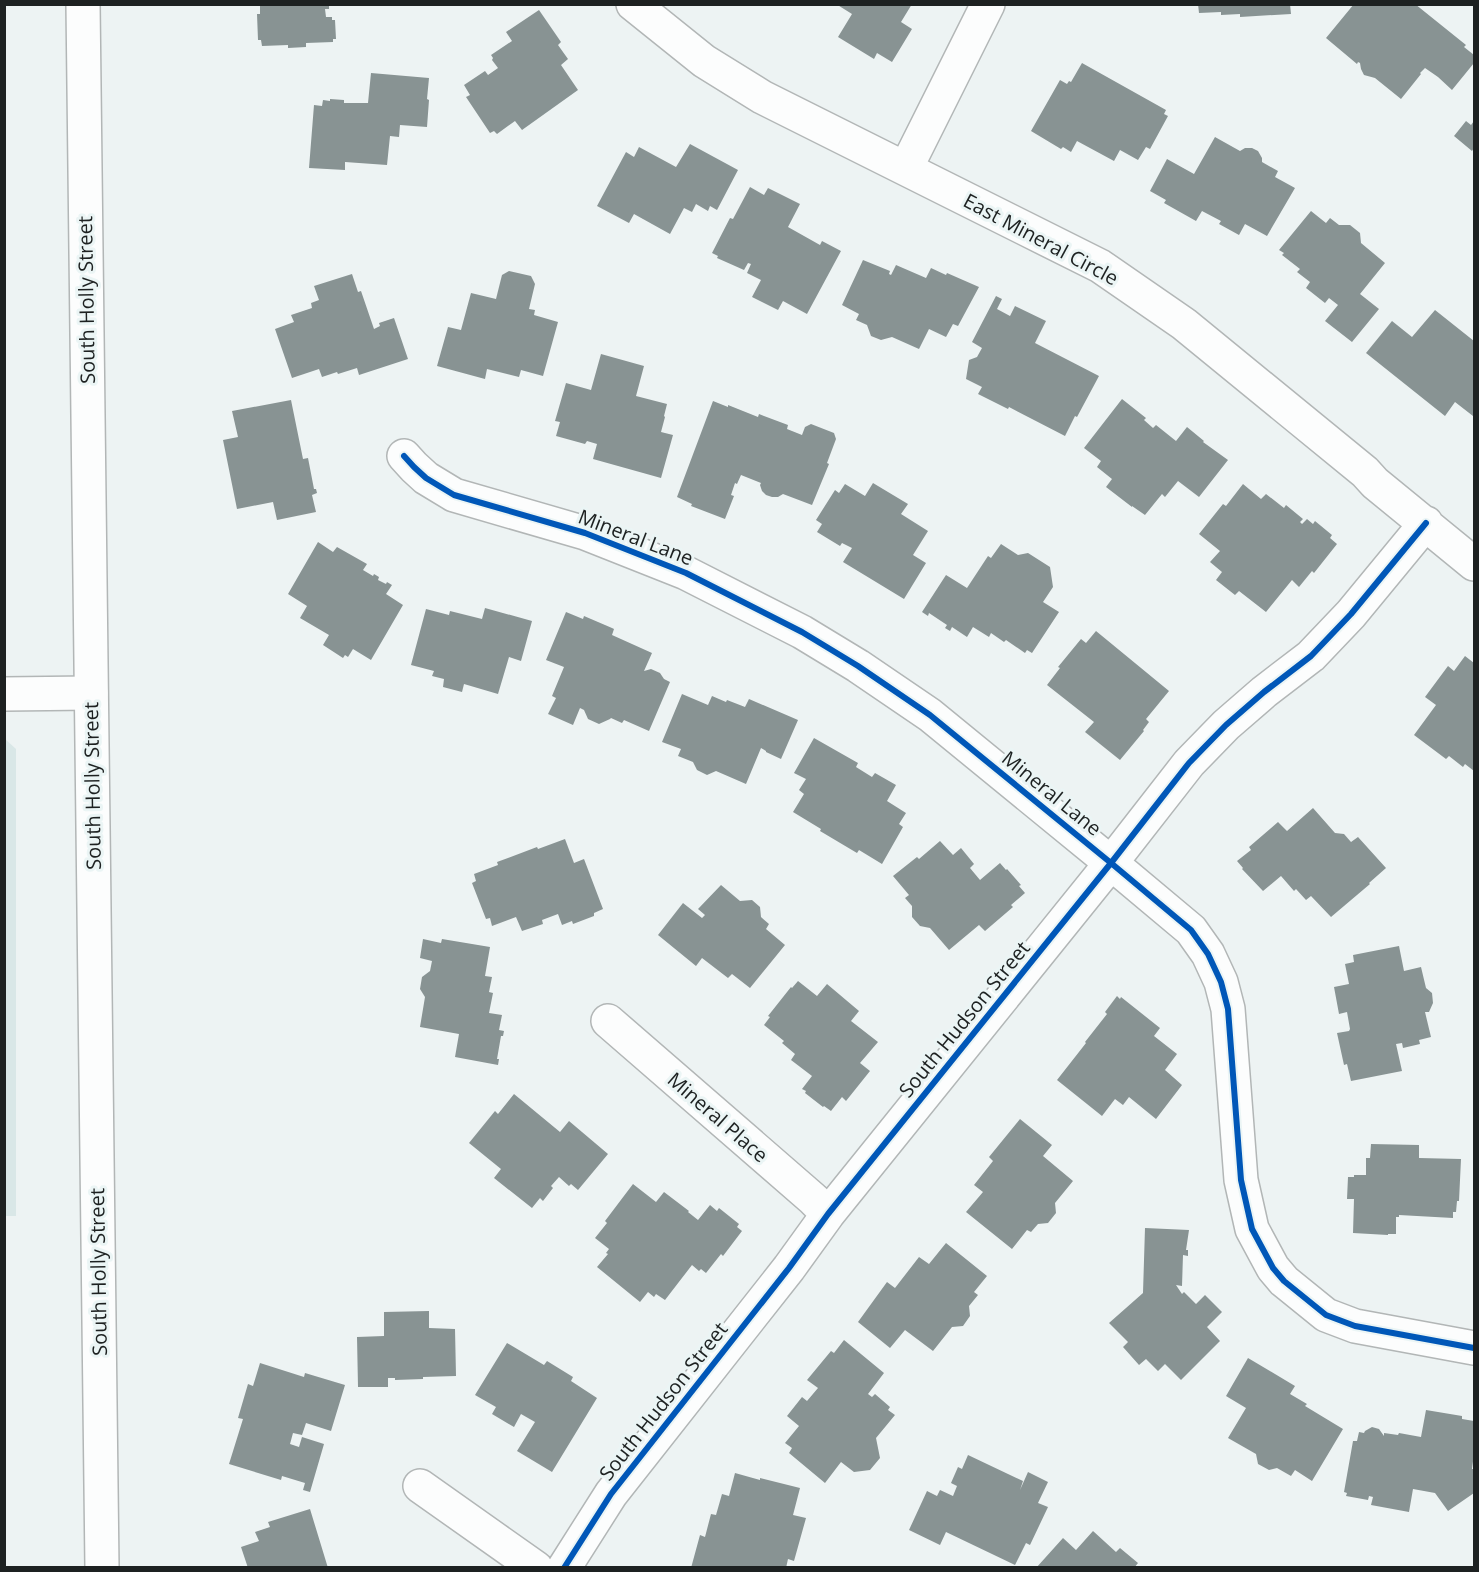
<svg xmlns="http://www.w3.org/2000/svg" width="1479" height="1572" viewBox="0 0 1479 1572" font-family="'Open Sans',sans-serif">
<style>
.built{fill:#d9e7e7}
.building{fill:#889393}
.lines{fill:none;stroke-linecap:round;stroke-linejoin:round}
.minor-casing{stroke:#b2b6b6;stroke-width:36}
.major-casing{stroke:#b2b6b6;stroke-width:36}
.minor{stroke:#fcfdfd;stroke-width:33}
.major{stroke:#fcfdfd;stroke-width:33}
.cycleway-casing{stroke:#ebf5f5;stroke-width:10}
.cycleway{stroke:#0057b8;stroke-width:6}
.labels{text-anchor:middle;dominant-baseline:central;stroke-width:6;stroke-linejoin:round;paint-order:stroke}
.street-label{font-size:20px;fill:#1d2121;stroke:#ebf5f5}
</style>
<rect width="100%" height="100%" fill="#edf3f3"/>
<!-- built -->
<path class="built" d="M5,739L16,749V1216H4Z"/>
<!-- building -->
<path class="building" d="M260,4H329V9H325L326,17H332V20H335L336,39H333V42L306,43V47L288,48V45L262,46L261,40H258L257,14H260Z
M836,4H912L901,22L912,29L892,62L877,53L874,59L838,37L852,14Z
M1198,4H1290L1291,14L1240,17V14L1221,15V12L1199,13Z
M1354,4H1415L1466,45L1464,47L1474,55V63L1452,90L1438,77L1425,68L1420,73L1421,74L1401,99L1375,78L1364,75L1361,69L1360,63L1358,62L1357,64L1326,38Z
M539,10L561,42L558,45L568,59L561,65L578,90L522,130L515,121L497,134L494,131L490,133L466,97L470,95L464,85L485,71L488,75L498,68L492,60L493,58L491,55L512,41L506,32Z
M1082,63L1166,110L1164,114L1168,116L1150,149L1146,147L1138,160L1120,150L1114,161L1077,141L1071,152L1063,147L1061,149L1031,131L1060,80L1067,84L1069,81L1071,82Z
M371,73L429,78L427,99L429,100L427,127L400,125L399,137L390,136L387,165L345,162V170L309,168L314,105L322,106L323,100L330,101V99L344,100V103H368Z
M1466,121L1471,125L1474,121V148L1472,151L1454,136Z
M1215,137L1240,151L1245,148H1252L1258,151L1262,158V162L1278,171L1275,177L1295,188L1267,236L1245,224L1239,235L1219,224L1221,221L1202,211L1196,221L1164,203L1166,200L1150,191L1167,159L1194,174Z
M690,144L738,170L717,210L710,206L708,211L696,204L692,212L684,208L670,234L634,214L629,223L597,206L626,152L634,157L639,147L676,167Z
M750,187L764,195L768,188L800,204L788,227L820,245L822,241L841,251L807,314L783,301L778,310L752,297L761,280L747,273L751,264L748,263L744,270L717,258L718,256L712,253L730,218L733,219Z
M1311,211L1326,223L1330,218L1339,225H1350L1360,233L1361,243L1385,263L1360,294L1379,309L1352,342L1325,321L1338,305L1329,298L1325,303L1306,288L1310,282L1297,272L1300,269L1282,255L1284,253L1279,250Z
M863,260L890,271L889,274L891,275L896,265L926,278L931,268L946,275L947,273L979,287L958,326L953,324L946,337L929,329L919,349L892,337L881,340L871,336L867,325L856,320L859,314L842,305Z
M509,271L531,276L535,284L529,309L535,310L534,315L558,322L543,376L521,370L519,377L487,369L485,379L437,366L448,327L461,330L471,293L496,299L502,275Z
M352,274L358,292L361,291L374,329L380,326L379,323L394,318L408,359L359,375L357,368L338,374L337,372L322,377L319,369L292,378L275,329L294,322L291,315L312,308L311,303L319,300L314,286Z
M996,296L1002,299L997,309L1010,316L1015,306L1046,321L1035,343L1099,376L1077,417L1075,416L1065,436L1009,407L1008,409L978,394L982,387L966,379L969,360L977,357L982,348L972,342Z
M1435,310L1474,341V414L1473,416L1455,402L1445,416L1366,353L1392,321L1412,337Z
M601,354L644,366L636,396L667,404L664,416L665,417L661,432L673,435L661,478L593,459L597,444L587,441L585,444L556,436L560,422L555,421L566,383L591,390Z
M1122,399L1146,418L1144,420L1153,428L1156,425L1176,441L1187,427L1204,441L1203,442L1228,460L1199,497L1178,481L1165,497L1162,494L1145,515L1132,506V507L1106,487L1112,479L1097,467L1101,461L1084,448Z
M291,400L303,459L308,458L314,489H316L317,493L312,495L316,512L277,520L273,502L237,509L223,440L238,437L232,411Z
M713,401L728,407V405L758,417L759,414L788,425L787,429L802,435L805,427L811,424L834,433L836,439L827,463L829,464L812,505L783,494L778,497H772L766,495L762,491L760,485L761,483L741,475L737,484L735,483L731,495L734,496L725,519L691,506L692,504L677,497Z
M873,483L908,504L901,514L928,531L913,555L926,563L904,599L843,562L852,548L842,543L840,546L817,532L822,524L816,520L835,490L839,493L845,484L865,496Z
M1243,484L1261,499L1266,494L1284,508L1286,505L1303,519L1300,522L1302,524L1307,519L1313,524L1315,521L1332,535L1330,538L1337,544L1314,573L1312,571L1299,587L1292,580L1266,612L1239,591L1235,595L1216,580L1222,572L1210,562L1220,551L1199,534L1223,504L1226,506Z
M318,542L333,552L337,547L367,564L363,570L373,576L374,574L379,577L378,580L386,584L387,582L392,585L386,594L403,605L371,660L353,649L348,657L345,655L343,658L323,645L329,635L300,618L307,606L288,594Z
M1001,544L1018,555L1028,553L1050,567L1053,587L1043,602L1059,612L1032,653L1027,650L1025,653L1006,640L1004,642L991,633L989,637L973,627L967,637L952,627L950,631L945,628L947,625L929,613L928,616L922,612L946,575L967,588L988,556L991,558Z
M485,608L532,621L521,661L509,657L498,694L464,684L462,692L443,687L444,679L432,676L434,671L411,665L426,609L449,615L450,611L482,619Z
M566,612L583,619L584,616L612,628L614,629L612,635L652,653L644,671L651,669L660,673L664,679L670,682L649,731L624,720L622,723L611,718L610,719L599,724L588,719L584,710L580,708L573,725L548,714L556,698L552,696L564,667L546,660Z
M1096,631L1169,691L1146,719L1149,722L1143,730L1144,731L1120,760L1085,732L1094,722L1047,685L1060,668L1058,667L1081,639L1086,643Z
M1465,656L1474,663V771L1465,764L1463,767L1449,756L1446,759L1414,735L1436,705L1425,697L1448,666L1454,671Z
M682,694L708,705L712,696L726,702L727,700L745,707L749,699L798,720L781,759L766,752V751L761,748L746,784L716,771L707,775L697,770L693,762L678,756L681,749L662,742Z
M814,738L858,763L856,767L872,777L875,773L896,785L887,801L906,813L899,824L903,827L882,864L859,850L857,853L820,831L821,829L793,812L804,794L799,790L806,779L794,773Z
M1313,808L1335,833L1344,834L1351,842L1358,837L1386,868L1369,883L1370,884L1331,917L1311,896L1306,900L1296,889L1294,891L1281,876L1263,891L1242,869L1243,868L1237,861L1251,850L1249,847L1278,822L1287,831Z
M565,839L574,863L584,859L603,909L594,913V916L573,924L572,921L562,925L558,914L542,920L543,924L522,931L516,917L492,926L490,918L486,919L472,883L476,881L474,874L498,865L497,862L537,847L538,849Z
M940,841L953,855L961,848L974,864L970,868L980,880L1000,863L1006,870L1007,869L1021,885L1019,886L1025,893L1011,905L1013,907L985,931L979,925L949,950L930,928L920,926L912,917V906L905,898L909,895L893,876L917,857L919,859Z
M721,885L740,901L752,900L760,907L761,917L769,924L766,929L785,945L750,988L732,974L728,978L702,958L696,966L658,935L683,903L702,918L705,915L698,909Z
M423,939L441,943L442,939L490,947L485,976L492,977L489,992L493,993L489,1013L502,1015L499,1030L504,1031L503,1036H501L497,1059H499L498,1065L455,1057L459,1034L420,1027L425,997L420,989L422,977L430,971L432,961L420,958Z
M1399,946L1404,971L1421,967L1426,988L1432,993L1433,1003L1429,1012H1425L1431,1037L1419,1040L1420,1044L1403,1048L1402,1043L1396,1044L1402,1071L1351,1081L1347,1064L1344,1065L1337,1033L1349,1031L1350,1029L1347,1012L1339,1014L1334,987L1349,984L1345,964L1354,962L1353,955Z
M798,981L817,996L827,984L859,1011L851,1021L878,1042L860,1063L870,1071L846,1101L842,1097L831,1111L824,1106L823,1107L805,1093L806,1091L802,1089L812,1076L791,1060L795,1054L782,1043L784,1041L764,1025L770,1017L768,1016L791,987L792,988Z
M1117,996L1120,999L1121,997L1160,1028L1154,1036L1177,1054L1165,1070L1182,1085L1156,1119L1129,1097L1123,1105L1115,1099L1102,1116L1057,1080L1086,1043L1085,1042L1107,1014L1105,1012Z
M514,1094L560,1132L569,1121L608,1154L578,1190L571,1184L569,1186L559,1177L551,1186L553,1188L543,1201L540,1198L532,1208L494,1178L501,1169L469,1143L495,1111L498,1114Z
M1020,1119L1052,1145L1043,1156L1073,1181L1055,1203L1056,1213L1048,1223L1038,1224L1031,1232L1027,1230L1012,1249L966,1212L983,1192L974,1185L993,1161L989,1157Z
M1371,1144L1419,1145V1158L1461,1159L1459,1201H1457L1456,1212H1453V1218L1399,1215V1217H1396V1234H1388V1235L1353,1233L1354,1199H1347L1348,1177H1354V1175H1366V1158H1370Z
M633,1184L656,1202L664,1192L689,1211L688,1212L698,1220L710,1205L717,1211L719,1208L739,1224L737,1227L742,1231L723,1256L721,1254L706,1273L701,1269L699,1271L692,1265L665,1300L656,1294L654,1297L648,1292L640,1302L597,1267L608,1254L606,1253L609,1249L595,1238L607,1223L605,1221Z
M1145,1228L1189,1230L1186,1250H1188V1256L1183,1255L1182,1286L1176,1285L1182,1294L1184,1292L1196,1304L1205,1295L1222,1312L1207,1327L1220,1341L1181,1380L1165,1364L1158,1371L1146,1359L1139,1365L1123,1347L1128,1342L1109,1323L1143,1293Z
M946,1243L987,1276L974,1292L978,1295L969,1306L970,1316L963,1326L952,1327L933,1351L905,1330L890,1348L858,1322L887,1282L895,1288L919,1257L929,1264Z
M429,1311V1328L455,1329L456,1376L423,1377V1379L395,1380V1378H388V1387H358L357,1337L384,1336V1312Z
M844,1340L884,1373L868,1394L872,1397L875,1394L890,1407L888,1410L895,1415L876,1438L880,1458L870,1470L854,1472L841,1462L825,1483L789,1453L792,1448L785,1443L799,1426L787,1416L802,1397L807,1401L818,1388L807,1380L831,1351L834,1353Z
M507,1343L544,1365L547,1361L573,1377L571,1381L597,1398L552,1472L517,1451L535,1422L521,1414L514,1427L492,1414L496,1407L475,1395Z
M1248,1358L1295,1386L1290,1394L1307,1404L1305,1406L1343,1429L1312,1481L1295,1470L1291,1476L1277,1468L1269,1470L1258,1464L1256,1454L1228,1438L1246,1408L1226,1396Z
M260,1363L304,1377L305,1373L345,1385L331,1431L306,1423L302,1435L293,1433L290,1444L299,1447L302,1437L324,1444L310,1492L303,1490L305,1483L282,1476L281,1480L229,1464L243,1419L238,1418L248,1384L253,1386Z
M1426,1410L1462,1416V1419L1474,1421V1454L1472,1469H1474V1493L1448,1511L1435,1493L1413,1489L1409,1512L1371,1505L1373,1497L1369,1496L1368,1500L1346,1496L1347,1493L1344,1492L1353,1441H1357L1359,1432L1364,1433L1365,1431L1372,1427L1379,1429L1384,1436V1433L1398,1435L1399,1433L1421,1437Z
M968,1455L1023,1481L1020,1490L1028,1472L1048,1482L1038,1503L1048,1507L1030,1545L1026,1543L1015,1565L946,1532L940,1545L909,1530L927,1491L937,1496L940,1490L953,1496L957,1486L951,1483L958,1467L962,1469Z
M735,1473L760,1480V1478L800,1488L793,1515L806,1518L794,1561L788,1559L786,1568H691L700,1535L705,1537L711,1514L716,1515L722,1494L729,1496Z
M310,1509L328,1568H248L241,1547L259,1541L255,1532L270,1527L268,1522Z
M1093,1531L1116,1552L1120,1548L1138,1563L1134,1568H1036L1063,1538L1076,1550Z"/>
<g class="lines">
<!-- minor casing -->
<g class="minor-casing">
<path id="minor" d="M633,4L704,61L762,97L1100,266L1184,324L1365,472L1375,483L1474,564
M906,168L988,4
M404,456L414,467L426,478L454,495L585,533L686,573L802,632L858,666L930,715L1111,863L1191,930L1208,954L1221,982L1228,1009L1241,1180L1252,1229L1273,1268L1284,1281L1326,1315L1355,1326L1474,1348
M4,694L91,693
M608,1021L813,1199L828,1214
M420,1486L536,1568
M564,1568L611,1494L789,1268L828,1214L1111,863L1189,763L1226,725L1264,692L1311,656L1351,614L1426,523"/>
</g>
<!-- major casing -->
<g class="major-casing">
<path id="major" d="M83,4L102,1568"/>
</g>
<!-- minor -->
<use href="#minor" class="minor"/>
<!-- major -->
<use href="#major" class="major"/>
<!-- cycleway casing -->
<g class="cycleway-casing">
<path id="cycleway" d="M404,456L414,467L426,478L454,495L585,533L686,573L802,632L858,666L930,715L1111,863L1191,930L1208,954L1221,982L1228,1009L1241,1180L1252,1229L1273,1268L1284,1281L1326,1315L1355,1326L1474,1348
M564,1568L611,1494L789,1268L828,1214L1111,863L1189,763L1226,725L1264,692L1311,656L1351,614L1426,523"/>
</g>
<!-- cycleway -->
<use href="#cycleway" class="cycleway"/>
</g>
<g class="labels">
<!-- street labels -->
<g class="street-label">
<text transform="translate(1041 239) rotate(28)">East Mineral Circle</text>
<text transform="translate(86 300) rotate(-91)">South Holly Street</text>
<text transform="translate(636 537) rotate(21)">Mineral Lane</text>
<text transform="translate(92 786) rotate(-91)">South Holly Street</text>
<text transform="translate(1052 793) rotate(39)">Mineral Lane</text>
<text transform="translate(964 1019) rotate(-51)">South Hudson Street</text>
<text transform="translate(718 1117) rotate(41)">Mineral Place</text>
<text transform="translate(98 1272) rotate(-91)">South Holly Street</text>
<text transform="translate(663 1401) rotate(-52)">South Hudson Street</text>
</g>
</g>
<!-- border -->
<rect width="1479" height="1572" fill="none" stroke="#1d2121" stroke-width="12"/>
</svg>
